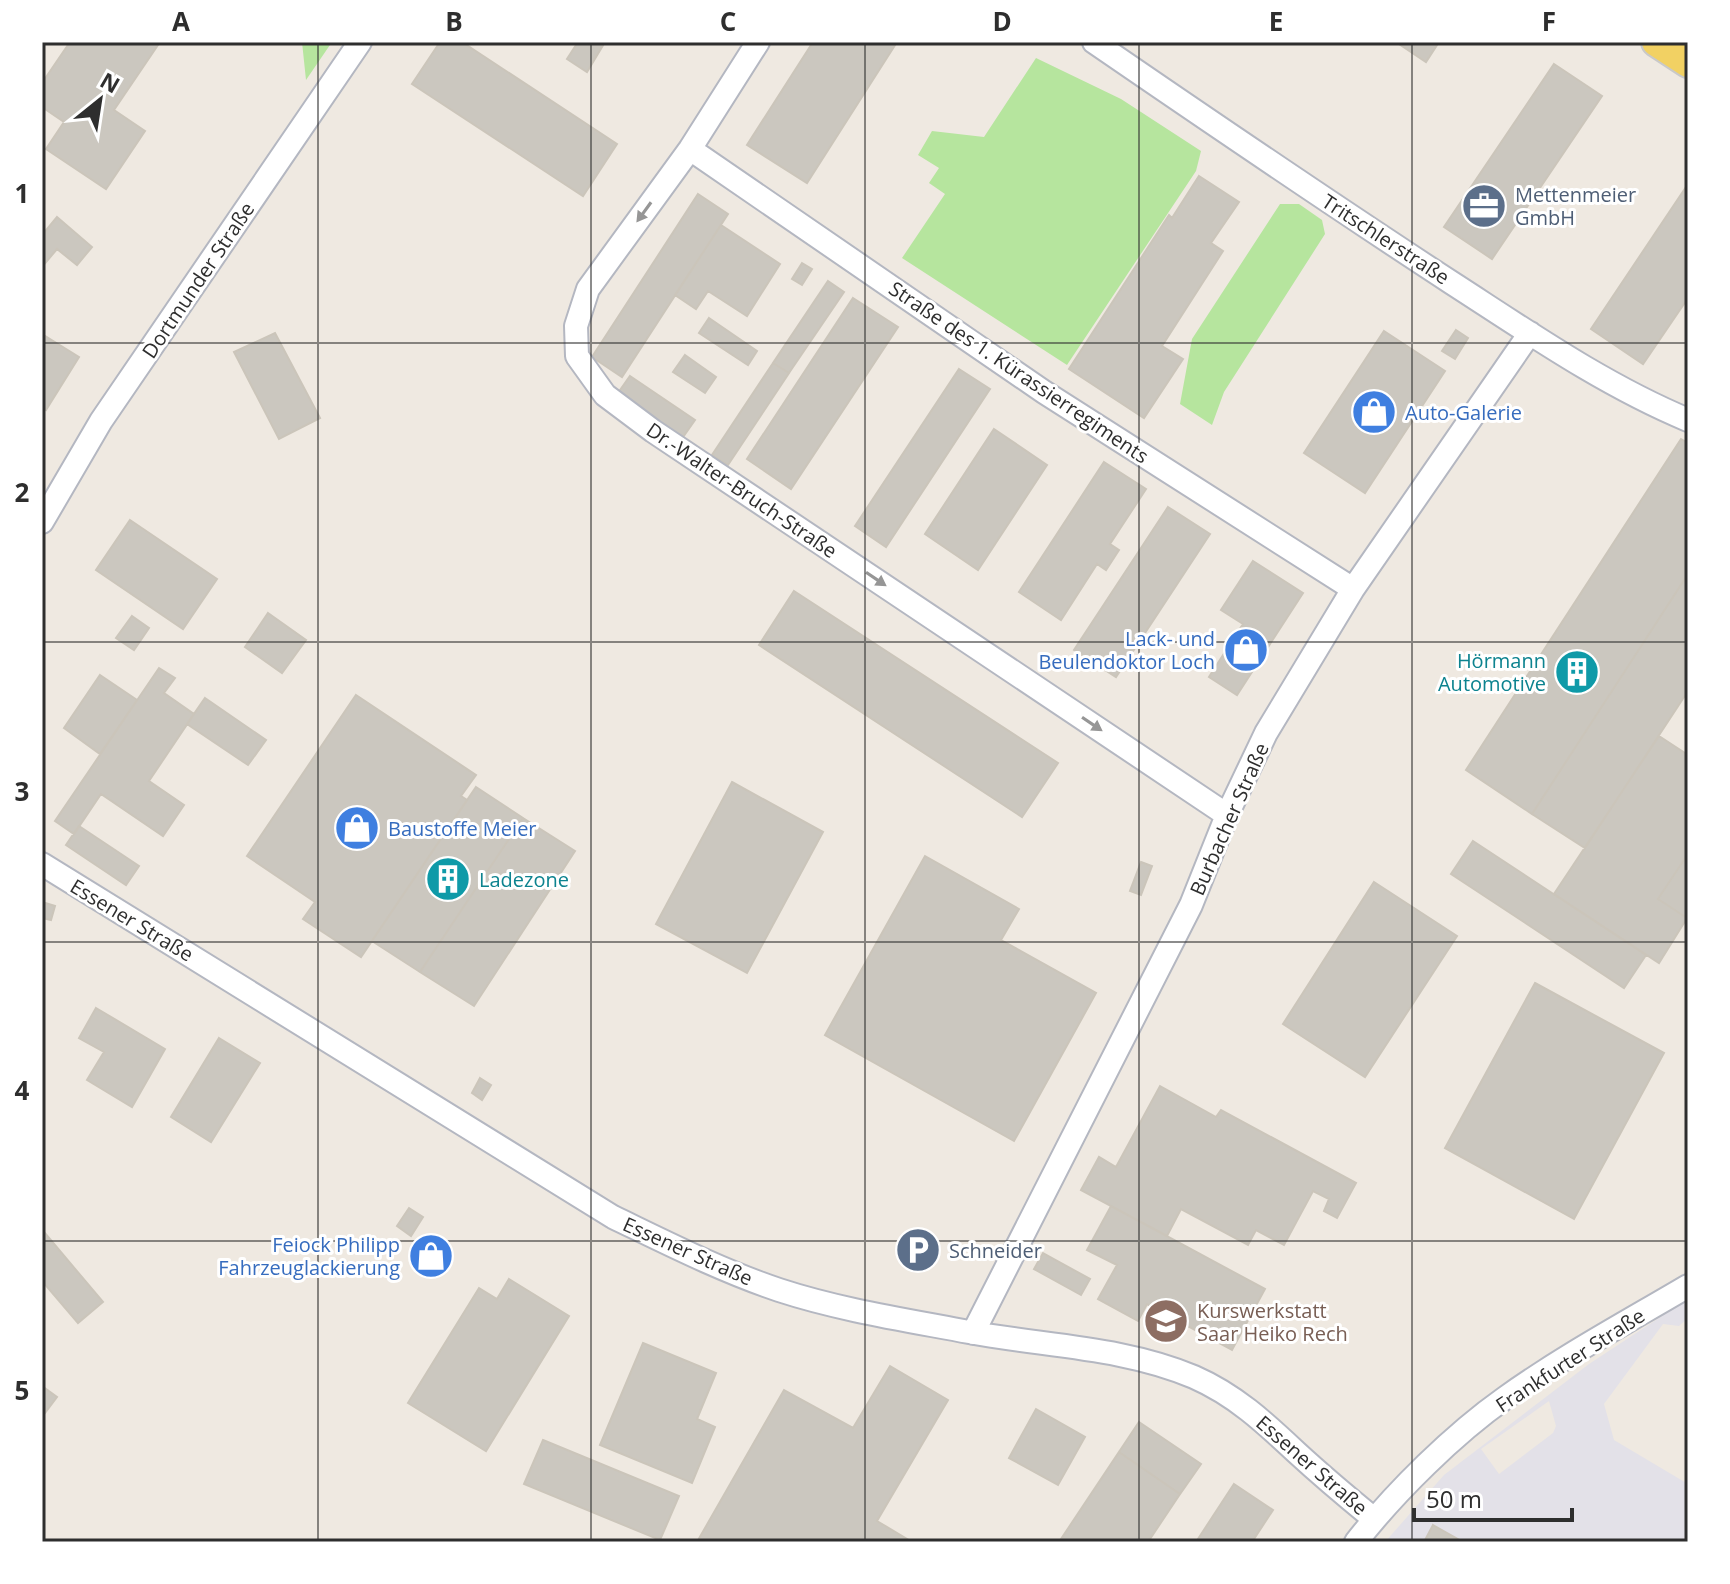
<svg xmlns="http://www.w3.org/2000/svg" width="1730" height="1584" viewBox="0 0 1730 1584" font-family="'Open Sans',sans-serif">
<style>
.industrial{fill:#e3e1e8;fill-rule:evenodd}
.green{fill:#b6e59e}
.building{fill:#cbc7bf;stroke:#cbc5ba;stroke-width:2}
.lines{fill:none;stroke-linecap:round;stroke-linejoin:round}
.minor-casing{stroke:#b4b7c1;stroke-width:26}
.major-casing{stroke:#c9c9c9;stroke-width:32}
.minor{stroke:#fff;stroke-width:22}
.major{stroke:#f2d163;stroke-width:28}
.oneway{fill:#969696}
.grid{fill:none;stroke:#2e2e2e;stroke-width:2;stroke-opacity:0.55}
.labels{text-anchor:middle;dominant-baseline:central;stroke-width:6;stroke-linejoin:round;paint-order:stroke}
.service-label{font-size:20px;fill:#4e5e75;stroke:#fff;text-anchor:start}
.street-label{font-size:20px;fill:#2e2e2e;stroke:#fff}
.shop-label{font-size:20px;fill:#366cbe;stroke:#fff;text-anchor:start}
.culture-label{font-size:20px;fill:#0d838f;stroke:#fff;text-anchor:end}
.education-label{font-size:20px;fill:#785e54;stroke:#fff;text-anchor:start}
.neatline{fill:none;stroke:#2e2e2e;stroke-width:3}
.grid-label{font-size:26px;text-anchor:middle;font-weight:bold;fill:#2e2e2e}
</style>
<rect width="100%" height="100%" fill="#efe9e1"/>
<!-- industrial -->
<path class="industrial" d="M1688,1299V1318L1679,1326L1663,1324L1604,1404L1614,1440L1688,1484V1542H1385L1444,1475L1589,1364ZM1549,1401L1556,1426L1553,1433L1499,1474L1481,1449Z"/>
<!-- green -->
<path class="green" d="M302,42H332L306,80Z
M1036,58L1121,99L1201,151L1196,171L1067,365L902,258L945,194L929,183L939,168L918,155L932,131L984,137Z
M1280,204H1299L1322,220L1325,234L1224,392L1212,425L1180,404L1192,339Z"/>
<!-- building -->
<path class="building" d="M70,42H160L114,110L145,131L106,189L46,149L64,122L42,107V83Z
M440,42H462L617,144L583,196L412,84Z
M578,42H605L587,72L567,59Z
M813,42H897L807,183L747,145Z
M1396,42H1439L1426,62Z
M1554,64L1602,96L1492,259L1444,227Z
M1199,176L1239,202L1211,243L1223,251L1162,346L1183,359L1144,418L1069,369L1169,215L1172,218Z
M1688,184V298L1643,364L1591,329Z
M698,194L728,214L622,377L592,357Z
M57,217L92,247L77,265L57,249L42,267V235Z
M721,225L780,264L747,316L708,291L696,309L675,295Z
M802,263L812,269L802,285L792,279Z
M828,281L844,292L789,373L773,363Z
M853,298L898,327L791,489L747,459Z
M709,318L757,351L748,365L699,333Z
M1456,330L1468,338L1455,359L1442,351Z
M1384,331L1445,371L1365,493L1304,453Z
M275,333L320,418L279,439L234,352Z
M42,334L79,357L46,410L42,407Z
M685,355L716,377L705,393L673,372Z
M773,363L789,373L728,465L712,455Z
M959,369L990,389L886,547L855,526Z
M630,376L695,420L683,437L618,393Z
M994,429L1047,465L978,570L925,534Z
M1681,439L1688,443V574L1532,814L1466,770Z
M1104,462L1146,489L1110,544L1119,550L1106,570L1097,564L1061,620L1019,592Z
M1168,507L1210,534L1116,677L1074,650Z
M130,520L217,579L183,629L96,570Z
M1253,561L1303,593L1237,695L1209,677L1243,624L1221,610Z
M1688,574V691L1585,848L1532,814Z
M794,591L1058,763L1022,817L759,645Z
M268,613L306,640L282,673L245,647Z
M132,616L149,628L134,650L116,638Z
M159,668L175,678L164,693L194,714L149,781L184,805L163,836L101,794L74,834L55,821Z
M100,675L137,700L100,754L64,728Z
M356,695L476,775L461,796L467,800L361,957L303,919L315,902L247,856Z
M205,698L266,740L248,765L187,724Z
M1659,736L1688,755V854L1658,899L1687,918L1659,963L1554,894Z
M732,782L823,832L747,973L656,924Z
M476,787L523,818L420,972L372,941Z
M523,818L575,851L474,1006L420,972Z
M79,826L139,866L126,885L66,845Z
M1473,841L1646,955L1624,988L1451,874Z
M1688,854V917L1687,918L1658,899Z
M925,856L1019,909L1001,940L1096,993L1014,1141L825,1035Z
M1141,862L1152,866L1141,895L1130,891Z
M1374,882L1457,936L1365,1077L1283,1024Z
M42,902L55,906L51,920L42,918Z
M1535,983L1664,1053L1574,1219L1445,1148Z
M96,1008L165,1049L132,1107L87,1080L104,1052L79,1038Z
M219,1038L260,1063L211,1142L171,1117Z
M480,1078L491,1085L482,1100L472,1093Z
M1160,1086L1216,1117L1221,1110L1356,1183L1337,1218L1324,1211L1329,1199L1313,1191L1284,1245L1256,1230L1248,1245L1181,1209L1167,1236L1081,1190L1099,1157L1116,1167Z
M1111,1206L1265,1289L1232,1350L1147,1304L1138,1321L1098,1299L1117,1265L1087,1250Z
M409,1208L423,1217L411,1236L397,1226Z
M44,1232L103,1302L78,1323L42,1281Z
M1043,1253L1090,1279L1081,1295L1034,1269Z
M509,1279L569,1316L486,1451L408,1403L479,1288L497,1299Z
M643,1343L716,1373L697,1419L715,1427L692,1483L600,1445Z
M890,1366L948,1400L877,1521L912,1542H697L784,1390L853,1428Z
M42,1386L57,1397L42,1417Z
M1036,1409L1085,1437L1058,1485L1009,1458Z
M1139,1422L1201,1464L1180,1494L1119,1452Z
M543,1440L679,1496L660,1540L524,1484Z
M1119,1452L1180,1494L1148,1542H1059Z
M1234,1484L1273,1510L1252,1542H1196Z
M1433,1525L1463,1542H1424Z"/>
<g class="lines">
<!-- minor casing -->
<g class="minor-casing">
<path id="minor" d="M758,42L690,149L588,289L576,326L577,356L605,395L653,431L1227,815
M1094,42C1212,123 1331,204 1452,283C1528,332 1604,385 1688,420
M690,149L1044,392L1353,589
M42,522L101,421L360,42
M42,864L613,1217C667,1243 722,1271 779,1290C840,1310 906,1320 969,1332C1043,1346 1124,1347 1194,1377C1235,1395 1264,1422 1296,1452C1321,1475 1347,1497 1374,1519
M973,1333L1191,905L1227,815L1266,733L1353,589L1530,333
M1356,1542C1395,1492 1454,1434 1505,1398C1564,1356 1627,1322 1688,1286"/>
</g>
<!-- major casing -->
<g class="major-casing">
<path id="major" d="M1656,42L1688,63"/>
</g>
<!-- minor -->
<use href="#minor" class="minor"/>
<!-- major -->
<use href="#major" class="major"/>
</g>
<!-- one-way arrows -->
<defs><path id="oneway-solid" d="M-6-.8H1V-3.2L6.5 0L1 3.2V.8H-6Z" transform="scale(2)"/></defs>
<g class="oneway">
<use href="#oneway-solid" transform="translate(644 212) rotate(126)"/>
<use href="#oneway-solid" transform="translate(876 579) rotate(34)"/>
<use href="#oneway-solid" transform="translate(1092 724) rotate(34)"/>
</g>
<!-- grid -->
<path class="grid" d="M318,42V1542M591,42V1542M865,42V1542M1139,42V1542M1412,42V1542M42,343H1688M42,642H1688M42,942H1688M42,1241H1688"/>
<!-- icons -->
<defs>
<g id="office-disc" transform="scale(2.3)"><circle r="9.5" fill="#5c6f8a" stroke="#fff"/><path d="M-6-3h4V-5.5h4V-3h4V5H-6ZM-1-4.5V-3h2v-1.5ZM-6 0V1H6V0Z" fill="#fff"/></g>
<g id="shop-disc" transform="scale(2.3)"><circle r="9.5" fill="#3f7fe0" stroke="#fff"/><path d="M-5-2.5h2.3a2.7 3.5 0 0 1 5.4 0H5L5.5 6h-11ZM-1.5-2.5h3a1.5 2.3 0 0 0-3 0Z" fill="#fff"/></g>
<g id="building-disc" transform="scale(2.3)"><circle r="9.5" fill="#0f9aa8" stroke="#fff"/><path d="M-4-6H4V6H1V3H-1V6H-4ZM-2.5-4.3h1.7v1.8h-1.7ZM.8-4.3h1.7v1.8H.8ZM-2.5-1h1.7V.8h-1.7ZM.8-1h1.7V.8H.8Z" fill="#fff"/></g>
<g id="parking-disc" transform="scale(2.3)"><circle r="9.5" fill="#5c6f8a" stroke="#fff"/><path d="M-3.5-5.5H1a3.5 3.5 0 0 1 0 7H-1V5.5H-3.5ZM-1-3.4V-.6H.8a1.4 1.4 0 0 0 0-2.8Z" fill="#fff"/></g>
<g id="school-disc" transform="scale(2.3)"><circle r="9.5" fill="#8d6e63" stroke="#fff"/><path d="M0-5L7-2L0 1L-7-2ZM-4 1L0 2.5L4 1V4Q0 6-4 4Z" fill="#fff"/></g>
</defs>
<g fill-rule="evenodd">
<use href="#office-disc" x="1484" y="206"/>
<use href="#shop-disc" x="1374" y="412"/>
<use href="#shop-disc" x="1246" y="650"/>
<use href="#building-disc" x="1577" y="672"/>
<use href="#shop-disc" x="357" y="828"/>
<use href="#building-disc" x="448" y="879"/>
<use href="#parking-disc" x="918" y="1250"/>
<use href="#shop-disc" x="431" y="1256"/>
<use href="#school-disc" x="1166" y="1321"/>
</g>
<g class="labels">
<!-- service labels -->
<g class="service-label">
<text x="1515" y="194">Mettenmeier<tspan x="1515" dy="23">GmbH</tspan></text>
<text x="949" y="1250">Schneider</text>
</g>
<!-- street labels -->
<g class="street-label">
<text transform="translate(1386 239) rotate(33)">Tritschlerstraße</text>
<text transform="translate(198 280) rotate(-56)">Dortmunder Straße</text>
<text transform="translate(1019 372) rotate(34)">Straße des 1. Kürassierregiments</text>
<text transform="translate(742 490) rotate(34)">Dr.-Walter-Bruch-Straße</text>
<text transform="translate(1229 819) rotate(-66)">Burbacher Straße</text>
<text transform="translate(132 920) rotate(31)">Essener Straße</text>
<text transform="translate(688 1251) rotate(24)">Essener Straße</text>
<text transform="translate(1570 1360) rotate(-33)">Frankfurter Straße</text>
<text transform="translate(1312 1465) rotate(41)">Essener Straße</text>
</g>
<!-- shop labels -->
<g class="shop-label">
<text x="1405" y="412">Auto-Galerie</text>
<text x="1215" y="638" text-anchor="end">Lack- und<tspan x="1215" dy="23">Beulendoktor Loch</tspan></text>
<text x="388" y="828">Baustoffe Meier</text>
<text x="400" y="1244" text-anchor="end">Feiock Philipp<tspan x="400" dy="23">Fahrzeuglackierung</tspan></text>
</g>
<!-- culture labels -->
<g class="culture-label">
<text x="1546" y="660">Hörmann<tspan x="1546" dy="23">Automotive</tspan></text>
<text x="479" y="879" text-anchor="start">Ladezone</text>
</g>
<!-- education labels -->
<g class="education-label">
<text x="1197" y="1310">Kurswerkstatt<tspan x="1197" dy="23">Saar Heiko Rech</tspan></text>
</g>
</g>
<!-- border -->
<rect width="1730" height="1584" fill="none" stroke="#ffffff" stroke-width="88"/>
<!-- north arrow -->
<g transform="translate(100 100) rotate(30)" stroke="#ffffff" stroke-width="6" paint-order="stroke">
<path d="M0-6L14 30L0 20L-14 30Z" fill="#2e2e2e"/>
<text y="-12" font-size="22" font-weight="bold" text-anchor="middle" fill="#2e2e2e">N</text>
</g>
<!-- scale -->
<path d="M1414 1508v12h158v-12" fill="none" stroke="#2e2e2e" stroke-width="4"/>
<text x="1426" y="1508" font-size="24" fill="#2e2e2e" stroke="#ffffff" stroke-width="6" paint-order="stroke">50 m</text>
<rect x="44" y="44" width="1642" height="1496" class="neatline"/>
<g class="grid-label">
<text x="181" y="31">A</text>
<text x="454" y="31">B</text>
<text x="728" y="31">C</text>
<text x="1002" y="31">D</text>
<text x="1276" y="31">E</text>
<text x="1549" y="31">F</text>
<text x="22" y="203">1</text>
<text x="22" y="502">2</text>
<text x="22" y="801">3</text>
<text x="22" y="1100">4</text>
<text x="22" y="1400">5</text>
</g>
</svg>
